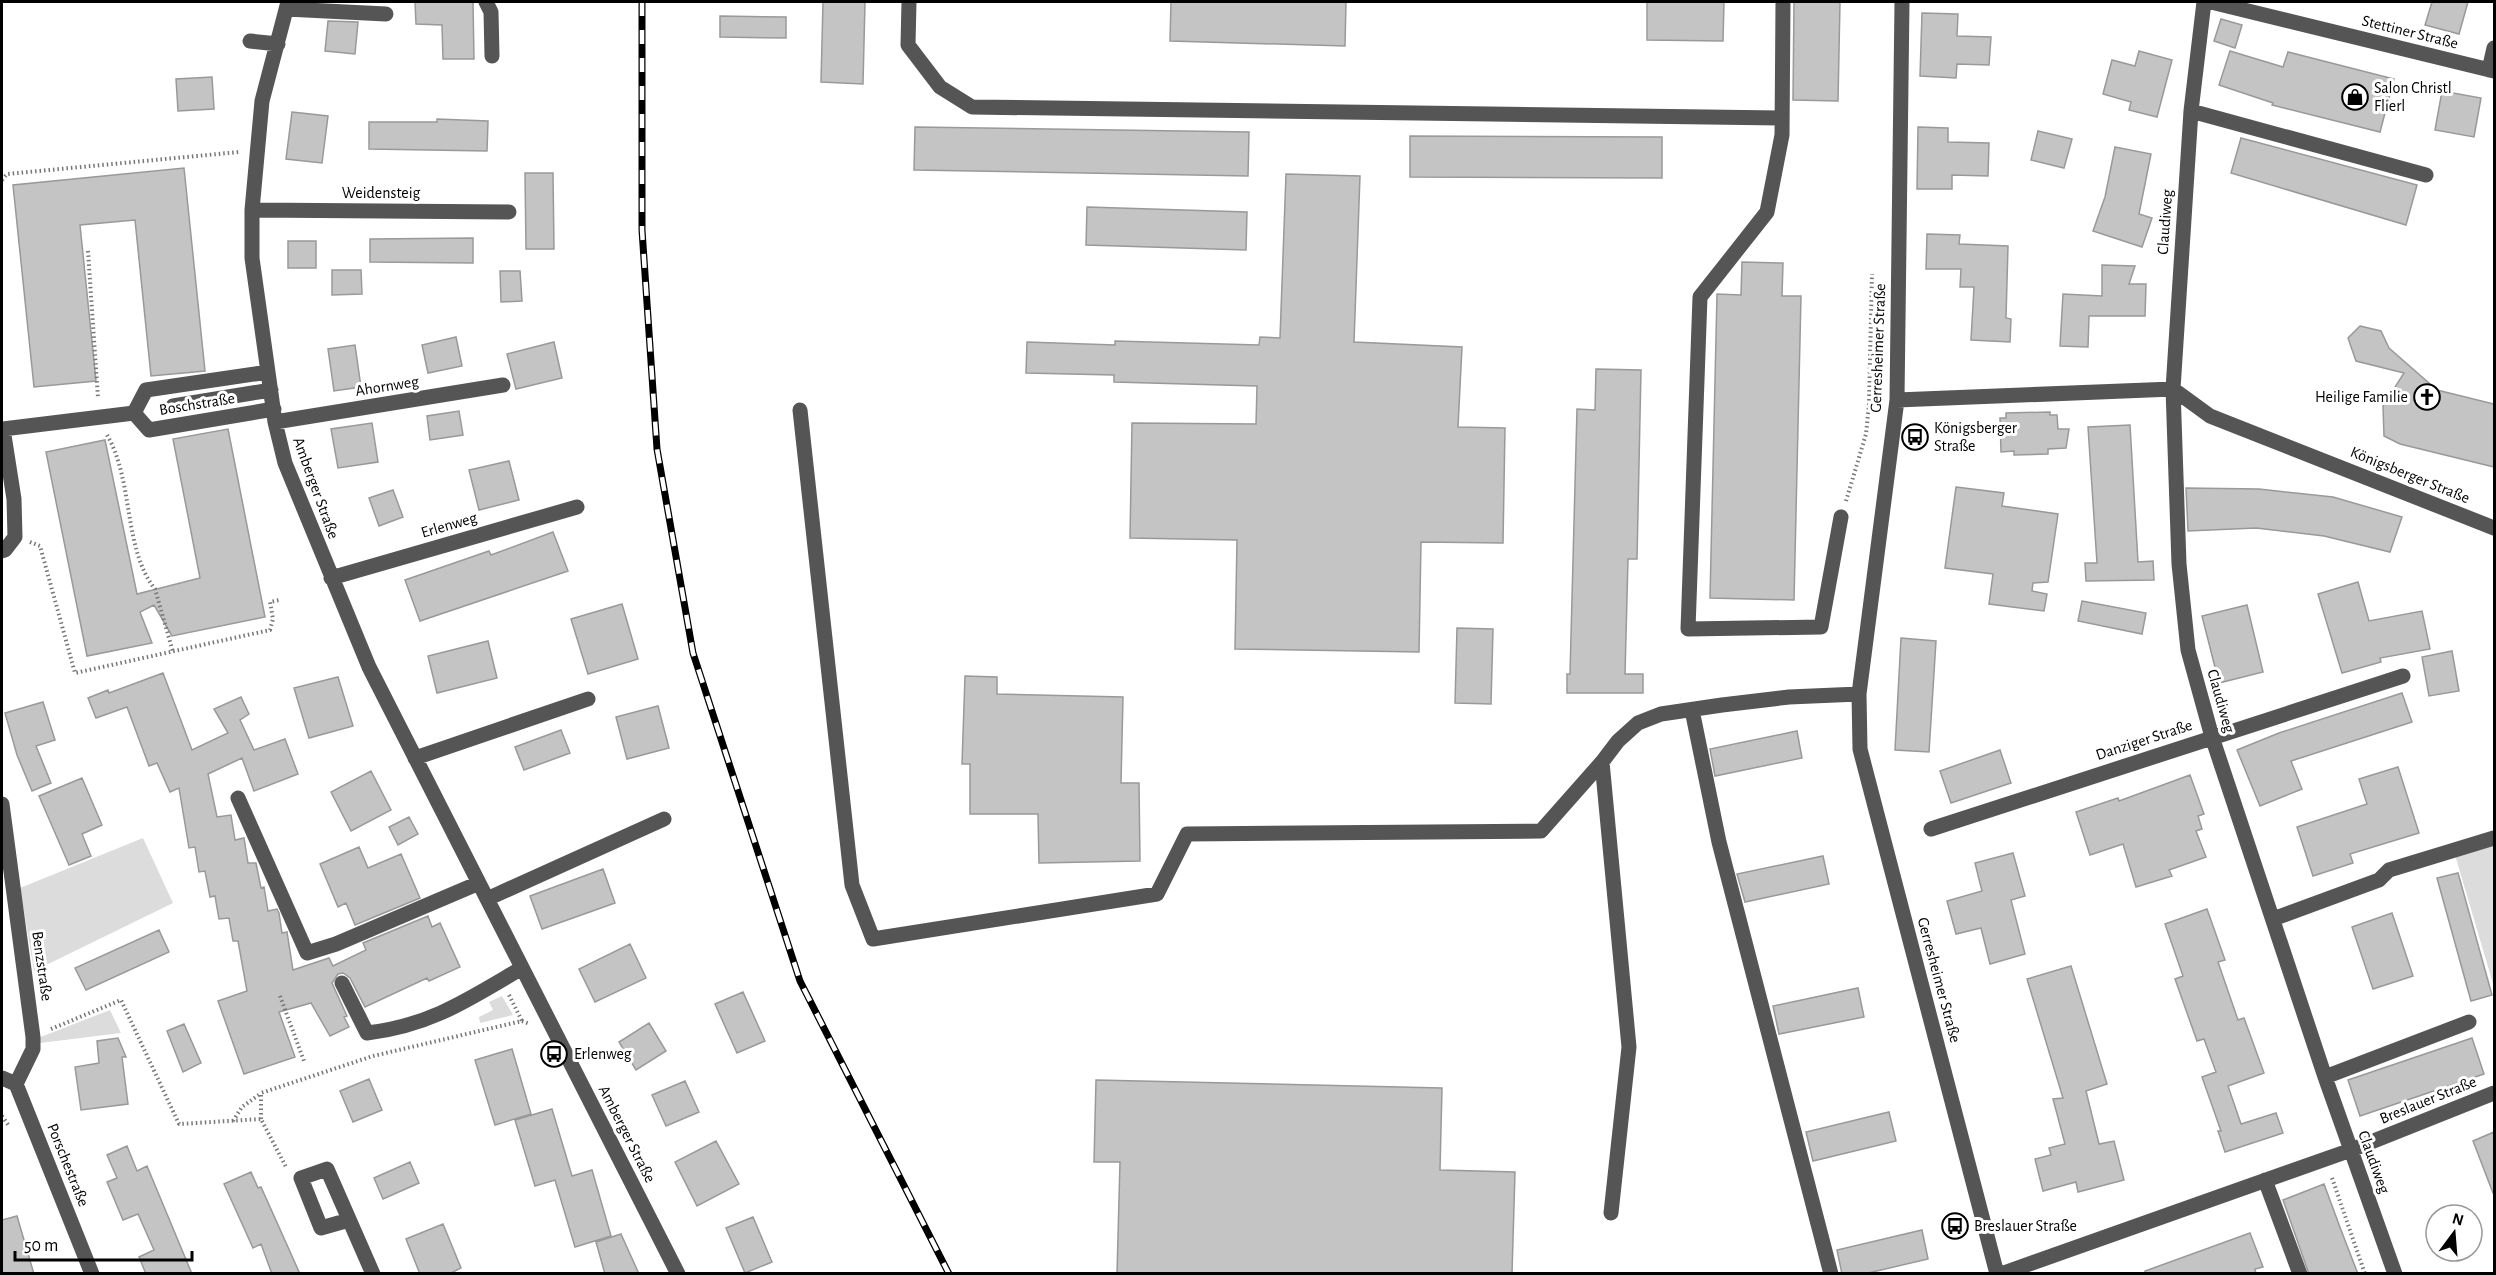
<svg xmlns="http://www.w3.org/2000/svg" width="2496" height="1275" viewBox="0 0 2496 1275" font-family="'Alegreya Sans',sans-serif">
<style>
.green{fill:#dcdcdc}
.building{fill:#c4c4c4;stroke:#999;stroke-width:1.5}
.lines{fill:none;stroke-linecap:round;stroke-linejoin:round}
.path{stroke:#777;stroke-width:4;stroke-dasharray:1.5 3;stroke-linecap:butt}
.minor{stroke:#555;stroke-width:15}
.rail-casing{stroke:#000;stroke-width:7}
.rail{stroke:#fff;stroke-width:4.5;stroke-dasharray:14;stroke-linecap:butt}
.labels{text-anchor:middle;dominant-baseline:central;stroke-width:6;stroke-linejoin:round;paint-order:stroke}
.street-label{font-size:16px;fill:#000;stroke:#fff}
.poi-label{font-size:16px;fill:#000;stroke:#fff;text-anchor:start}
</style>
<rect width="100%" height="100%" fill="#fff"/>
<!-- green -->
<path class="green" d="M143,838L173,903L34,971L20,888Z
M2494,843V987L2455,855Z
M502,996L513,1015L480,1023L479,1017L493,1010L489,1002Z
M110,1010L121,1033L40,1043L38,1038Z"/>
<!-- building -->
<path class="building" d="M415,2H473L474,59H443L442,25L416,24Z
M823,2H865L863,84L821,82Z
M1171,2H1346L1345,46L1170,41Z
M1647,2H1724L1723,41L1647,40Z
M1794,2H1840L1838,101L1793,100Z
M2432,2H2468L2459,34L2425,25Z
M1922,13L1958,14L1957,36L1991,37L1989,65L1957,64L1956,78L1920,76Z
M720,16L786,17V38L720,37Z
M2221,19L2242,25L2235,48L2214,41Z
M328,21L358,22L355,54L325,51Z
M2139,51L2172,60L2157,117L2129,110L2131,102L2103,94L2112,60L2135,66Z
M2230,51L2283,67L2288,52L2394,79L2380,132L2272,105L2273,103L2219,85Z
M212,77L214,109L178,111L176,79Z
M2442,91L2481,98L2474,137L2435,130Z
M292,112L328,116L322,163L286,159Z
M437,119L488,121L487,151L369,149V122H437Z
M915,127L1249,132L1248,176L914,170Z
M1918,127L1948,128V142L1989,143L1988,176L1952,175V189H1917Z
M2038,131L2072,139L2064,168L2031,160Z
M1410,136L1662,137V178L1410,177Z
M2241,138L2417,185L2406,225L2231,173Z
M2115,147L2151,154L2139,214L2152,218L2142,247L2093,231L2105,197Z
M184,168L205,371L151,376L135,220L80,225L96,381L34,387L13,185Z
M525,173H553L554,249H526Z
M1286,174L1360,176L1354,342L1462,347L1458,427L1505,428L1503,543L1421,542L1419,652L1235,649L1237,540L1130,538L1132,423L1256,424L1257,386L1114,382V375L1026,373L1027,342L1115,345V341L1259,345L1260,337L1280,338Z
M1087,207L1247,212L1246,250L1086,245Z
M1927,234L1960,235L1959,244L2008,246L2006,318L2011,319L2010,342L1971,340L1974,287H1960L1961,269H1926Z
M473,238V263L370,262V239Z
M288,241H316V268H288Z
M1742,262L1783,263L1782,296H1801L1794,600L1710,598L1717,294L1741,295Z
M2102,265L2135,266L2129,284H2146L2145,316H2089L2088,347L2060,346L2063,294L2102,296Z
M332,270H361L362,294L332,295Z
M500,271H520L522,301L501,302Z
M2360,326L2381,331L2389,348L2437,390L2494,404V467L2400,444L2384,436L2383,406L2404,373L2356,361L2348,338Z
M456,337L462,366L428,373L422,345Z
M554,342L562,378L516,389L507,354Z
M355,345L361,387L334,391L328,349Z
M1596,369L1641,370L1637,559H1628L1625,674H1643V693H1567V674H1570L1577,409L1595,410Z
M459,411L463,435L430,440L427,416Z
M2050,412V415H2057L2058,429H2069L2066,448L2048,449V454L2014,455V451L2001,452L2000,418H2006V413Z
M372,423L378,462L338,468L331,429Z
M2130,425L2138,562L2153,561L2154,580L2086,581L2085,563H2097L2088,427Z
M228,429L265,617L172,636L154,605L140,612L152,643L87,656L46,452L105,440L137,594L200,578L173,439Z
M509,461L519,500L479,510L469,470Z
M1956,487L2004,493L2002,506L2058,514L2048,582L2033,583L2032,591L2047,594L2044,611L1989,604L1993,574L1945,568Z
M2186,488L2259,489L2333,497L2402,517L2390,552L2324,536L2256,528L2188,531Z
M393,490L403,517L379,526L369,498Z
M553,532L568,571L420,621L405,580L489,551L491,555Z
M2358,582L2369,621L2422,611L2430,649L2380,658L2381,662L2342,673L2318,594Z
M2082,601L2146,613L2142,634L2078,621Z
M622,604L638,659L588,674L571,619Z
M2247,605L2263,672L2219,683L2202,616Z
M1457,628L1493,629L1491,704L1455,703Z
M1901,638L1936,641L1929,752L1895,750Z
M488,641L497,678L437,693L428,656Z
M2452,651L2459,691L2429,696L2422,657Z
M163,673L192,750L228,733L214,709L241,697L249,714L240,720L254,750L285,739L298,774L254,791L242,758L208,774L217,817L231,815L235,840L244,838L248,863H256L261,888L264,887L268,911L277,909L279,913L282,933L287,932L293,970L329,958L333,966L366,950L363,943L428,916L432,927L440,923L460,967L429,981L427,978L365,1007L350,978L343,973L338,974L332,983L347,1016L344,1017L349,1027L330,1036L311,1003L279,1012L295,1057L244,1074L218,1001L247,991L238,941H233L229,918L219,919L215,896L210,897L205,871L199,872L195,847L189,848L179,788L170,792L157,763L149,766L127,707L96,718L88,698L108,690L109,693Z
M965,676L997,677V694L1123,697L1121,783H1139L1140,861L1039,863L1038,814H970V764H962Z
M338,677L353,726L309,738L294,688Z
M2402,693L2412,722L2291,761L2302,789L2260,806L2237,750L2279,733Z
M43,702L55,740L36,746L51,783L32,791L17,755L5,713Z
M658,706L669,748L627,759L616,717Z
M561,730L570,753L524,770L515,747Z
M1797,731L1802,758L1715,776L1710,749Z
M2000,750L2011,783L1951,803L1940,771Z
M2398,767L2419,833L2350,854L2353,863L2313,876L2297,827L2367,804L2359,779Z
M371,771L391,810L351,831L331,792Z
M2190,775L2204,814L2198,816L2202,829L2196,831L2206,857L2169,870L2172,876L2136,887L2123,844L2090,855L2076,812L2118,798L2119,801Z
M82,778L102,825L82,834L91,856L69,865L39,796Z
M409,817L418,834L398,845L389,827Z
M359,847L368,868L401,854L420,898L355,925L346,903L338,907L320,864Z
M2013,853L2025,896L2011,900L2025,954L1990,964L1981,928L1956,934L1947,901L1982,891L1975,863Z
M1823,856L1829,884L1745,902L1737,874Z
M603,869L615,903L542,929L530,896Z
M2458,873L2492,995L2471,1001L2437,878Z
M2207,909L2225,960L2218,962L2238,1020L2244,1018L2264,1073L2228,1086L2241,1124L2276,1113L2283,1133L2225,1152L2218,1131H2221L2202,1077L2216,1072L2204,1039L2197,1041L2175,979L2183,976L2165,924Z
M2392,913L2413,976L2373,989L2352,927Z
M159,930L169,952L86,990L75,968Z
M630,944L646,978L595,1002L579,969Z
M2071,966L2107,1084L2086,1091L2099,1144L2114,1141L2124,1180L2078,1192L2076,1182L2043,1191L2035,1159L2051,1155L2049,1148L2065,1144L2053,1099L2063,1098L2027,979Z
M1858,988L1864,1017L1779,1034L1773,1006Z
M743,992L765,1041L737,1053L715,1004Z
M649,1023L666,1051L636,1070L619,1042Z
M184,1024L201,1063L183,1072L167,1031Z
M118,1038L126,1057H122L128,1104L81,1110L75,1067L99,1063L97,1041Z
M2472,1038L2484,1074L2360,1116L2348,1080Z
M512,1049L531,1114L495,1125L475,1060Z
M369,1079L382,1110L353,1122L340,1091Z
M1096,1080L1442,1088L1440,1170L1515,1172L1512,1274H1117L1120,1162H1094Z
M685,1081L699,1112L666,1126L652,1095Z
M552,1109L572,1176L592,1170L611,1236L575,1247L555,1180L535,1186L515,1120Z
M1889,1112L1896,1141L1813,1161L1806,1132Z
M2494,1132V1193H2493L2473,1141Z
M716,1141L739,1184L697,1206L675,1162Z
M127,1146L137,1171L147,1166L192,1274H146L139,1257L154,1250L138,1214L123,1220L107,1182L117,1178L107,1155Z
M410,1162L419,1183L383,1199L374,1178Z
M251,1172L258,1188L261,1187L300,1274H272L261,1244L253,1248L224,1184Z
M2324,1184L2341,1230L2358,1274H2309L2283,1200Z
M17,1216L34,1274H2V1220Z
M753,1217L772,1262L745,1273L726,1228Z
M443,1224L461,1268L449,1274H420L406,1239Z
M1922,1230L1928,1259L1864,1274H1842L1837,1250Z
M2250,1233L2263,1267L2255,1269L2256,1274H2145V1271Z
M621,1234L639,1274H605L596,1242Z"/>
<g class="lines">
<!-- path -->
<path class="path" d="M2,180L7,174L239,152
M88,251L98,398
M107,435C134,481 123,549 155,589L173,652
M1846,501L1866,434L1869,404L1872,274
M30,542L40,546L75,673L270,630L273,619L270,602L279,600
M509,995L522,1021
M280,996L304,1061
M51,1029L121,1000L179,1124L261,1119L286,1167
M2,1116L9,1126
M261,1119V1093L373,1056L522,1021L530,1024
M233,1121L242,1107L260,1094
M2332,1178L2365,1274"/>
<!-- minor -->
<path class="minor" d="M288,2L262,101L252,210V258L275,422L285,463L369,667L678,1274
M486,2L491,12L492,56
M909,2L908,45L940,87L972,107L1782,118
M1783,2L1782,135L1767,212L1700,297L1688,629L1821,627L1841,517
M1902,2L1897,400L1859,694L1860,749L1997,1274
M2204,2L2191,111L2173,389L2179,564L2188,650L2212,737L2325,1077L2395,1274
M2211,2L2494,71
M286,9L386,14
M250,41L278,44
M2489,70L2494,48
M2191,111L2426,175
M252,210L509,212
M268,372L146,390L134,413L149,430L274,409
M1897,400L2173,389L2210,416L2494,528
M173,406L271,390
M800,410L852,885L873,939L1157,894L1187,834L1541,831L1602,762L1618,741L1638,723L1661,714L1722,705L1789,697L1859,694
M275,422L503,385
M2,551L5,550L15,537L14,499L3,429L134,413
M331,578L577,507
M1692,710L1719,842L1831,1274
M415,758L588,699
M1602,762L1629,1047L1611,1213
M238,798L307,953L336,944L479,883
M2,804L33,1037V1049L16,1084
M1931,829L2403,676
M487,899L664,819
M2273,919L2379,880L2389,870L2494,838
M342,983L367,1033C430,1026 469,999 522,968
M2325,1077L2469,1022
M2,1078L16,1084L92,1274
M2265,1180L2300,1274
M349,1220L321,1228L301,1178L327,1169L373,1274
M2001,1274L2351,1150L2494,1093"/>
<!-- rail casing -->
<g class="rail-casing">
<path id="rail" d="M642,2V230L657,449L693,653L800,981L949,1274"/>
</g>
<!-- rail -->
<use href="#rail" class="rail"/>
</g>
<!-- icons -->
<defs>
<g id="shop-ring" transform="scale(1.35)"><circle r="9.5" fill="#fff" stroke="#000" stroke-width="1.5"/><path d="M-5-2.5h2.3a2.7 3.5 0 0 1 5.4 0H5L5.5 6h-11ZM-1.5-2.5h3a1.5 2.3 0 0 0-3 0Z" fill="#000"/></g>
<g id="church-ring" transform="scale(1.35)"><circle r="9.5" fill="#fff" stroke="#000" stroke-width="1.5"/><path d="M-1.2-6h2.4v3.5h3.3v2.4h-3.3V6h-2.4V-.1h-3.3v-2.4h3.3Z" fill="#000"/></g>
<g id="bus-ring" transform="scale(1.35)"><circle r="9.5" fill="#fff" stroke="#000" stroke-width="1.5"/><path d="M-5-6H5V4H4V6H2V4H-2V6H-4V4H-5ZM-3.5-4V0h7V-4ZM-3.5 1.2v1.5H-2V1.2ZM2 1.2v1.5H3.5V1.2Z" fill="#000"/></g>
</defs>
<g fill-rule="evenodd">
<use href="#shop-ring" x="2355" y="97"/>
<use href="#church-ring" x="2427" y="397"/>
<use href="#bus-ring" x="1915" y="437"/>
<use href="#bus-ring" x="554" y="1054"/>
<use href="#bus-ring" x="1955" y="1226"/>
</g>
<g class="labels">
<!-- street labels -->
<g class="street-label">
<text transform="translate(2410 32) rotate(14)">Stettiner Straße</text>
<text x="381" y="193">Weidensteig</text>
<text transform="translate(2165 222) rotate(-86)">Claudiweg</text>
<text transform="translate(1878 348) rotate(-88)">Gerresheimer Straße</text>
<text transform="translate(387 386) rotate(-9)">Ahornweg</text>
<text transform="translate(197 404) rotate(-9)">Boschstraße</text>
<text transform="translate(2410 475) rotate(22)">Königsberger Straße</text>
<text transform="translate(316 488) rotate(70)">Amberger Straße</text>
<text transform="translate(449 525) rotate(-16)">Erlenweg</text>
<text transform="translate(2221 701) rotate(74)">Claudiweg</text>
<text transform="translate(2144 740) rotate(-18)">Danziger Straße</text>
<text transform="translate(42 966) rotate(82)">Benzstraße</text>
<text transform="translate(1939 980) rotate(75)">Gerresheimer Straße</text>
<text transform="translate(2428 1100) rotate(-22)">Breslauer Straße</text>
<text transform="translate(627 1134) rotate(63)">Amberger Straße</text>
<text transform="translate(2374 1162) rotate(70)">Claudiweg</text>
<text transform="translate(68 1165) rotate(68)">Porschestraße</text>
</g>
<!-- poi labels -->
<g class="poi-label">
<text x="2374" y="88">Salon Christl<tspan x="2374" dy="18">Flierl</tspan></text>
<text x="2408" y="397" text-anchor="end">Heilige Familie</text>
<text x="1934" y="428">Königsberger<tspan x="1934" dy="18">Straße</tspan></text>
<text x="574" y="1054">Erlenweg</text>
<text x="1974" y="1226">Breslauer Straße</text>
</g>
</g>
<!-- border -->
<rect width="2496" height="1275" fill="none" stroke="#000000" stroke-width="6"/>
<!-- north arrow -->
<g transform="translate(2454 1233) rotate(16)"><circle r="28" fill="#ffffff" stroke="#999999" stroke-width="1.5"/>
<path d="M0-4.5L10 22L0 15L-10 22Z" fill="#000000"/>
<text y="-9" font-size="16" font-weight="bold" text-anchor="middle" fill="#000000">N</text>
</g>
<!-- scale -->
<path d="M15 1251v9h177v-9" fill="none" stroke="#000000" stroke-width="3"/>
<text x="24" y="1251" font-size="18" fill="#000000" stroke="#ffffff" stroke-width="4.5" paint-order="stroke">50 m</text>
</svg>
